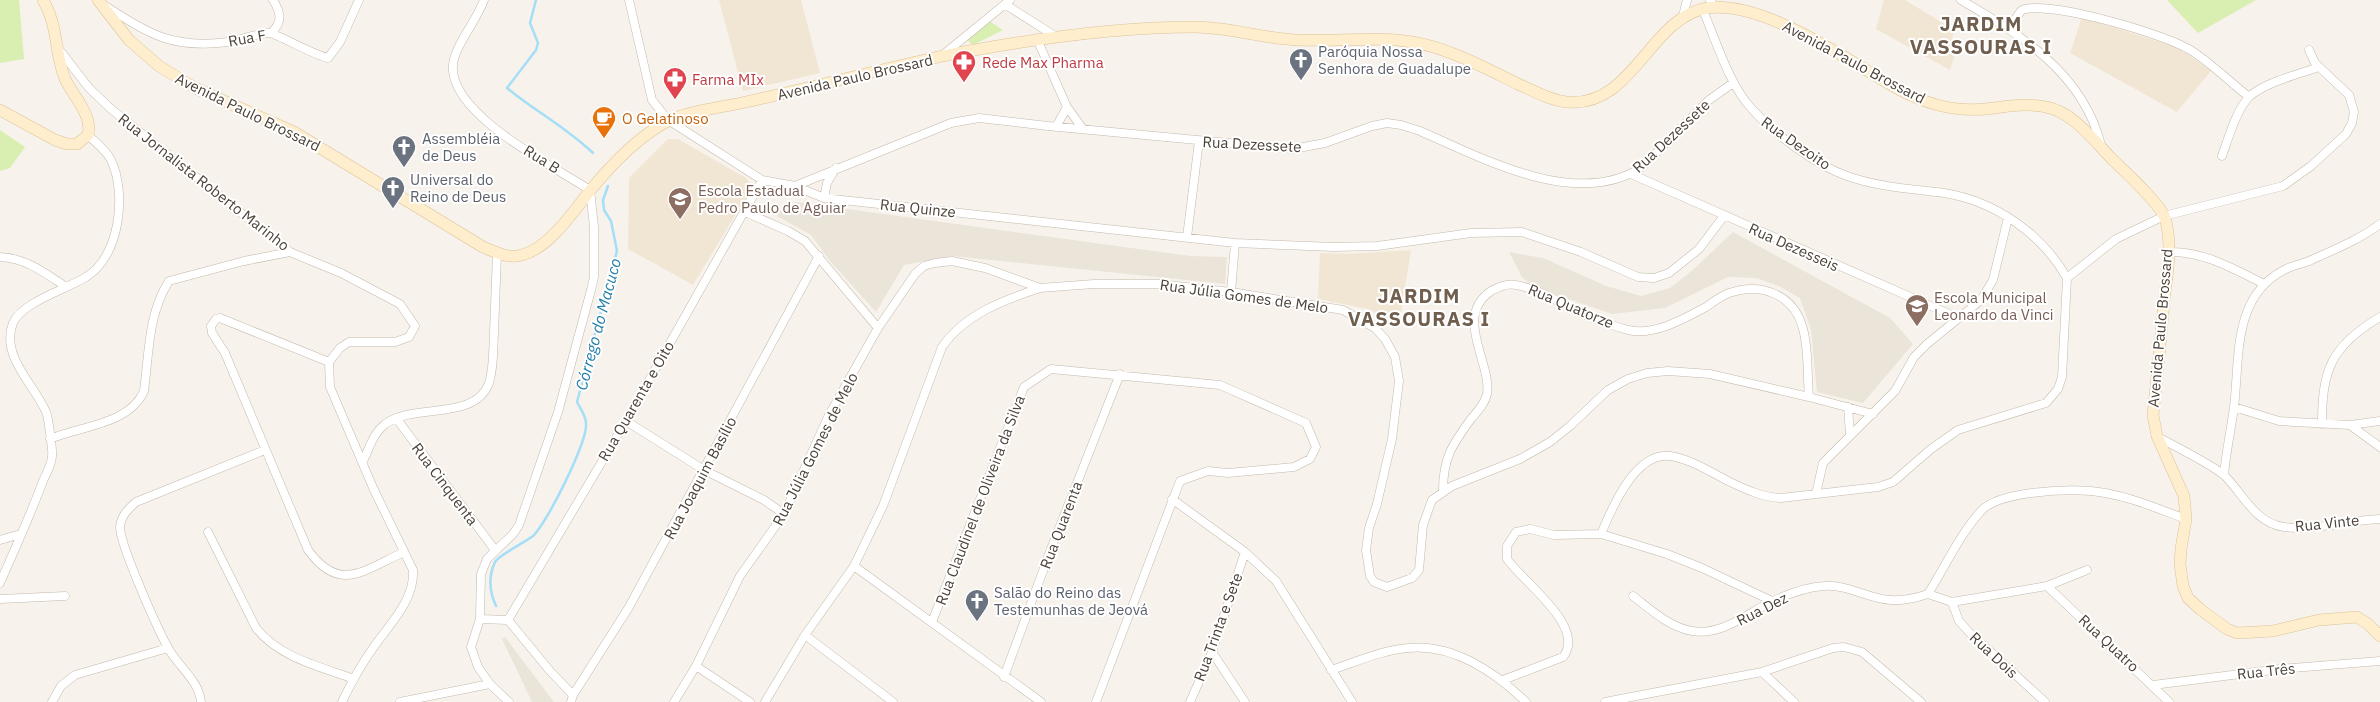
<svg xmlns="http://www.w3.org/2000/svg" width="2380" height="702" viewBox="0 0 2380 702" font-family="'IBM Plex Sans',sans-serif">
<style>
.residential{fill:#ebe4d9}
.education{fill:#f1e6d4}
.green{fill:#d9eeb1}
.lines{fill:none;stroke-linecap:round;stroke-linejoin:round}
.stream{stroke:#a4def7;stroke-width:2.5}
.minor-casing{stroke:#c4b9ac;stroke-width:9}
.secondary-casing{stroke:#dbc297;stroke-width:12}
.minor{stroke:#fff;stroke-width:8}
.secondary{stroke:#ffeecd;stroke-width:11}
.labels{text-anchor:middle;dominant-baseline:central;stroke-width:4;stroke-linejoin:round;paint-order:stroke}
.street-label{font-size:15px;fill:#4c4238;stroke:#fff}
.worship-label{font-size:15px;fill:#5b616d;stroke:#fff;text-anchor:start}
.health-label{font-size:15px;fill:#be3a42;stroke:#fff;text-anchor:start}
.food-label{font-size:15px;fill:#c56008;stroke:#fff;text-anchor:start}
.education-label{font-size:15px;fill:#785e54;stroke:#fff;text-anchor:start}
.water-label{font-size:16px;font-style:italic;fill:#227ea9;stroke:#fff}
.district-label{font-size:20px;font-weight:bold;letter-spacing:1px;fill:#705f4e;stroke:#fff}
</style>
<rect width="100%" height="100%" fill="#f7f2eb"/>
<!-- residential -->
<path class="residential" d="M796,202L1190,256L1227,257L1225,284L952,256L904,265L876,312L830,261L811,235L777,216L781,207Z
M1733,232L1890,318L1913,344L1863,403L1817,392L1811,329L1800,298L1779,286L1756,278L1728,277L1665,308L1612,314L1534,287L1522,277L1509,252L1543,258L1606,286L1641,296L1670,288L1694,269Z
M505,637L554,702H532L502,639Z"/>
<!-- education -->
<path class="education" d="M719,0H801L820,73L743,91Z
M1884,0H1905L1954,30L1952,39L1958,44L1950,70L1876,29Z
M2082,17L2179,48L2211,71L2177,112L2070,53Z
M668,139H678L746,178L749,182L750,191L693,285L628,249L629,178Z
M1411,250L1399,324L1368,309L1318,299L1320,253L1348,254Z"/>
<!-- green -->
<path class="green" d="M0,0H19L24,59L0,63Z
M2167,0H2256L2198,33Z
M989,21L1003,30L973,45L967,40Z
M0,130L25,147L10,168L0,171Z"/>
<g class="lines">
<!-- stream -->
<path class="stream" d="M536,0L530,23L538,43L536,50L507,88C535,111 567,128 593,153
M496,606C490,593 488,577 495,562C500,554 524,543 533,536C547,523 588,441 586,423C586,416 580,408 577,402L617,251L611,221L604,210L603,200L608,186"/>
<!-- minor casing -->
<g class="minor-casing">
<path id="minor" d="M484,0C477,20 454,47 453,65C448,114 555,167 590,190L594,227V277L591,290L558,412L519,525L513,534L487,559L481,574L480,619L471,647L478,667L490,684L509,702
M629,0L652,100L668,120L762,180L795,186L824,198L1235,243L1334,247L1377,246L1471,233L1522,232L1581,252L1638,277L1654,278L1669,273L1699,249L1724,216
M1710,0L1714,6
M1961,0C2021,35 2083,73 2101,145
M1006,5L1055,36
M107,7C151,35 173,49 228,42C241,40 255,34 269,33C276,33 313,55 328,58L340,42L359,0
M1702,8C1716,40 1729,85 1752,109C1774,134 1816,165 1847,176C1878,187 1912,189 1944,193C1995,201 2042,234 2067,278
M1683,16L1687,0
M2009,29C2013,23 2017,15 2022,10C2048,0 2166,34 2192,51C2212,64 2230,82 2249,97
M271,33C283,22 281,13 273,0
M1037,39L1067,107L1083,129
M58,48L89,88L111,109L290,252L341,273L400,304L415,326L409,337L395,342H349L340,348L329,362L330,387L374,490L413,570C415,600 389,625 373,648C361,665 351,683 342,702
M944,54L1010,0
M1056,127L1067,107
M2222,156C2228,139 2237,108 2250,96C2266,82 2299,74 2319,67
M1631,174L1958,318
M795,186L951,123L979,118L1048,126L1293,149L1325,143L1372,126L1387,123L1401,125L1420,131C1482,158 1577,210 1642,167L1709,100L1733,83
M824,198L827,183L836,168
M745,212L788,231L805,241L878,328
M1187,237L1199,141
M2169,252C2203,251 2234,269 2264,284
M0,257C26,258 45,273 66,287
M2067,278L2116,239L2164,216L2283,186L2311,166L2346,134L2352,123L2354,112L2349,95L2315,63L2309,50
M1231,292L1235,243
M329,362L220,318L216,319L211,326L212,333L225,353L308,550C340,594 364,570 404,552
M1848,407L1850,434
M2234,407L2279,421L2350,425L2380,421
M396,418L495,550
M626,421L704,470L764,500L784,514
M2322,424C2322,370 2331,346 2380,317
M2350,425L2380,447
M2158,437C2174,446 2213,465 2225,476C2243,494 2255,523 2284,527C2315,531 2349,520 2380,519
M50,439C80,426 129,425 144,391C149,353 148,314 169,281L244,261L290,252
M363,461C369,449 373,434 384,425C412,402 475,422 489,383C494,367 493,349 494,333C495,307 496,280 497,253
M2224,475C2226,452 2231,430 2234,407C2240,358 2232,297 2284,270C2291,266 2301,264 2309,261C2333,250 2359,240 2380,224
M1443,491C1443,458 1452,445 1471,419C1477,412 1485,404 1487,394C1492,363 1453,317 1491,291C1498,287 1508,283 1516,285C1540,289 1563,305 1585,315C1598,321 1614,326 1628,330C1654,336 1684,319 1706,307C1713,302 1721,296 1729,293C1761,282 1794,294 1803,329C1809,350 1807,375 1809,397
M1816,494L1823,463L1895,391L1914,357L1927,344L1981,300L1993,280L2008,218
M1172,499L1245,552L1276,581L1352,702
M208,532L256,628C280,658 319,666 354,679
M1601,534C1612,508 1635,452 1670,456C1691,459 1712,473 1730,482C1747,490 1762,497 1781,498L1878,487L1893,482L1931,449L1958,430L2046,403L2058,389L2062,377L2067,278
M0,540L21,534
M854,566L1041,702
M0,583C15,549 30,516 43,481C46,474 52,464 52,456C53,452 48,415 46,412C34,384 0,356 13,323C22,302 67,289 86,277C120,257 127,193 111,160C107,151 95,142 88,135
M2047,586L2169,702
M1928,594C1945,567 1960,534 1981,511C1999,491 2066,489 2091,491C2124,494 2156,508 2186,519
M1928,594L1952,602L2047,586L2087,570
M1633,596C1650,609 1669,627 1692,631C1723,636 1747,613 1773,601C1788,594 1807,587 1824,586C1848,584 1868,599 1891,600C1904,601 1916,598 1928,594
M0,599L65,596
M1952,602L1959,621L1969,632L2045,702
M480,619L508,620
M508,620L626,421L762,180
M508,620L550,671L573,695L571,702
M932,622L1024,387L1051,369L1220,385L1306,423L1316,447L1310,459L1294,467L1228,473L1208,471L1180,481L1096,702
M805,635L893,702
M1212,652L1245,702
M696,666L750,702
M1331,670C1356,662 1382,650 1408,648C1453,643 1496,673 1526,702
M1762,672L1794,702
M1004,677L1051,549L1120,374
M1503,680L1563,657C1587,627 1523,582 1507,559V546L1516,532L1530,529L1554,535L1601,534L1667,554L1702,568L1772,601
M2153,685L2280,669L2380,661
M573,695L629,607L819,256
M52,702L61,686L75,675L168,648
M201,702C199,681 180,668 170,651C159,633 120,545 120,527C121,516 128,509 136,502L265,450
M400,702L490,684
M674,702L696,666L740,576L784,514L828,417L878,328L915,274L924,266L935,263L952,261L985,268L1040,288L1094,284H1159L1231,292L1343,310L1375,328L1385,339L1395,357L1399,381L1392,439L1377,504L1369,528L1366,550L1370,576L1374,582L1387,587L1412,578L1419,570L1423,525L1432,500L1452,486L1520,459L1550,442L1570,426L1608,390L1628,379L1647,373L1668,371L1710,374L1809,397L1873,414
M765,702L805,635L854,566L883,506L942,347C965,314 1004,300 1040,288
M1190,702L1212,652L1245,552
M1605,702L1762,672L1833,648L1844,647L1862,652L1921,702"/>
</g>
<!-- secondary casing -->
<g class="secondary-casing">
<path id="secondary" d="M98,0L129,40L159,66L195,88L294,132L483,247C495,252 508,259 522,255C549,248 573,212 589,192C610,166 637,138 666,122C683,112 724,107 746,102C810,88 874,71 938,57C1023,40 1109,27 1195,27C1230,27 1264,39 1298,40C1336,42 1375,36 1412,42C1449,48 1485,68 1518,84C1534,91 1549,100 1566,102C1633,109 1649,18 1707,8C1767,0 1853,65 1904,92C1931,106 1963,113 1994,108C2011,106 2029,103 2046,107C2072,112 2092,138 2110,157C2124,171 2159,202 2165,218C2173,244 2167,275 2164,301C2161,339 2157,377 2153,415L2157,436L2184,496L2186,519L2181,549L2180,564L2183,586L2188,598L2201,610L2227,629L2237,633L2273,631L2319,620L2357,617L2368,624L2380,636
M0,110L55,140L67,144H77L88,135C93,115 73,96 65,79C54,52 59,27 43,0"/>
</g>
<!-- minor -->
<use href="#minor" class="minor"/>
<!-- secondary -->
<use href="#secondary" class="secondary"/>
</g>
<!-- icons -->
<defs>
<g id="church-pin" transform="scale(1.25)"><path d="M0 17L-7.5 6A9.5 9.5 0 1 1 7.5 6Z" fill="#6b7280" stroke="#fff"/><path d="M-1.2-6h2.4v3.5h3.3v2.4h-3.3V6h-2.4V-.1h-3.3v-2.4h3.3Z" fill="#fff"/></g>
<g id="pharmacy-pin" transform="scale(1.25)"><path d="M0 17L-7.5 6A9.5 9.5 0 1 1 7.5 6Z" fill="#e0444e" stroke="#fff"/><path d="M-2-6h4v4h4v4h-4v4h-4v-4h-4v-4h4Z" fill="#fff"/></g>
<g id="cafe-pin" transform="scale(1.25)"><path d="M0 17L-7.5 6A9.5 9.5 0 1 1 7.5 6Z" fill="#e8710a" stroke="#fff"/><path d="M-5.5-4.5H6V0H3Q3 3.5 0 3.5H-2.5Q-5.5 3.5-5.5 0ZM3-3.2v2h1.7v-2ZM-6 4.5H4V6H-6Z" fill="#fff"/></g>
<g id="school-pin" transform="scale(1.25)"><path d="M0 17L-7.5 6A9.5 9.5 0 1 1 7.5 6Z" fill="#8d6e63" stroke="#fff"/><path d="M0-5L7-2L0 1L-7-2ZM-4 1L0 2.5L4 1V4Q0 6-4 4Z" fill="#fff"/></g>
</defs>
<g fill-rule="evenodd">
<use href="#church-pin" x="1301" y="60"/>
<use href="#pharmacy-pin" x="964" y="62"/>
<use href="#pharmacy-pin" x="675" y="79"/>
<use href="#cafe-pin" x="604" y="118"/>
<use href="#church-pin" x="404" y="147"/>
<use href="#church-pin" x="393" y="188"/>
<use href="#school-pin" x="680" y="199"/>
<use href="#school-pin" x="1917" y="306"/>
<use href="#church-pin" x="977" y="601"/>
</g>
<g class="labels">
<!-- street labels -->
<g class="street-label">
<text transform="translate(247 38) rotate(-10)">Rua F</text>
<text transform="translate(1854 62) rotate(28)">Avenida Paulo Brossard</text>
<text transform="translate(855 77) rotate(-13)">Avenida Paulo Brossard</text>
<text transform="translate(248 112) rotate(26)">Avenida Paulo Brossard</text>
<text transform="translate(1671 136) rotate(-43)">Rua Dezessete</text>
<text transform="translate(1796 143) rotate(35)">Rua Dezoito</text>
<text transform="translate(1252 144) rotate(3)">Rua Dezessete</text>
<text transform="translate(542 159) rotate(32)">Rua B</text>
<text transform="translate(204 182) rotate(38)">Rua Jornalista Roberto Marinho</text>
<text transform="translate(918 208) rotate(6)">Rua Quinze</text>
<text transform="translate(1794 247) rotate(24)">Rua Dezesseis</text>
<text transform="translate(1244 296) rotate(8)">Rua Júlia Gomes de Melo</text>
<text transform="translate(1571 306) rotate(23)">Rua Quatorze</text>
<text transform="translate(2160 328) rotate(-85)">Avenida Paulo Brossard</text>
<text transform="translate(636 401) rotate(-60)">Rua Quarenta e Oito</text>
<text transform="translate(815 449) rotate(-63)">Rua Júlia Gomes de Melo</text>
<text transform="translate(700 478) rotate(-62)">Rua Joaquim Basílio</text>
<text transform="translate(445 484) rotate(53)">Rua Cinquenta</text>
<text transform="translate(980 500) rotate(-69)">Rua Claudinel de Oliveira da Silva</text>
<text transform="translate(2327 523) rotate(-6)">Rua Vinte</text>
<text transform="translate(1061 525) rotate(-69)">Rua Quarenta</text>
<text transform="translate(1762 609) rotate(-27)">Rua Dez</text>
<text transform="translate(1218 627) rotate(-70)">Rua Trinta e Sete</text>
<text transform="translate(2109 643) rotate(43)">Rua Quatro</text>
<text transform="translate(1994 655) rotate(43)">Rua Dois</text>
<text transform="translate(2266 671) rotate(-6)">Rua Três</text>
</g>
<!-- worship labels -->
<g class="worship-label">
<text x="1318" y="51">Paróquia Nossa<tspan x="1318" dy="17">Senhora de Guadalupe</tspan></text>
<text x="422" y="138">Assembléia<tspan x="422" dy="17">de Deus</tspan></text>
<text x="410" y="179">Universal do<tspan x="410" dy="17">Reino de Deus</tspan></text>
<text x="994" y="592">Salão do Reino das<tspan x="994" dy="17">Testemunhas de Jeová</tspan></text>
</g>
<!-- health labels -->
<g class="health-label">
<text x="982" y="62">Rede Max Pharma</text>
<text x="692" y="79">Farma MIx</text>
</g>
<!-- food labels -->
<g class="food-label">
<text x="622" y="118">O Gelatinoso</text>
</g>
<!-- education labels -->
<g class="education-label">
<text x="698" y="190">Escola Estadual<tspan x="698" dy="17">Pedro Paulo de Aguiar</tspan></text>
<text x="1934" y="297">Escola Municipal<tspan x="1934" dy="17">Leonardo da Vinci</tspan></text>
</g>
<!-- water labels -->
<g class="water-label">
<text transform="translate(598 324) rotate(-75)">Córrego do Macuco</text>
</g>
<!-- district labels -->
<g class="district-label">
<text x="1981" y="23">JARDIM<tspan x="1981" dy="23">VASSOURAS I</tspan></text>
<text x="1419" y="295">JARDIM<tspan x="1419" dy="23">VASSOURAS I</tspan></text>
</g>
</g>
</svg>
